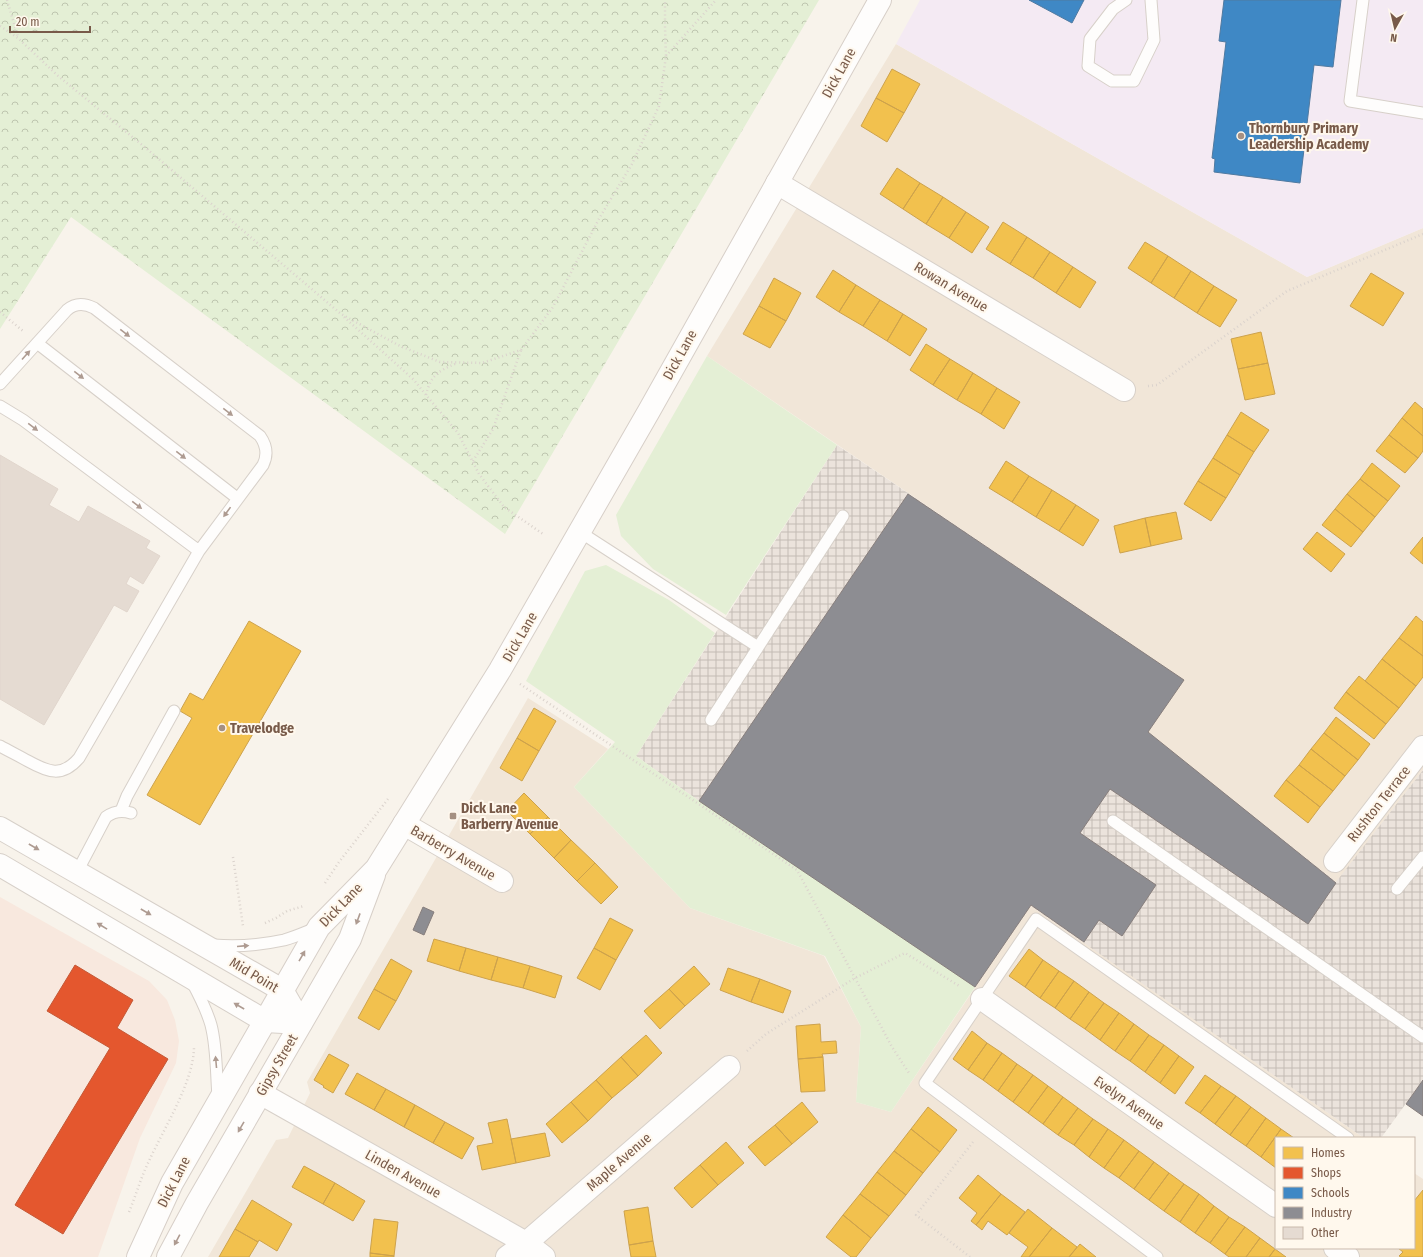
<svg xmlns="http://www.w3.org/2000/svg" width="1423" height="1257" viewBox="0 0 1423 1257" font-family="'Fira Sans Condensed',sans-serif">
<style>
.residential{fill:#f1e6d8}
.commercial{fill:#f8e8de}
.industrial{fill:url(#industrial-grid)}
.education{fill:#f4eaf3}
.grass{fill:#e4efd5}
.forest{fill:url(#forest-crowns)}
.homes{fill:#f2c14e;stroke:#cda24c}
.shops{fill:#e4572e;stroke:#c45836}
.schools{fill:#3f88c5;stroke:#507aa0}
.industry{fill:#8d8d92;stroke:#877e7c}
.building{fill:#e5dbd2;stroke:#e1d6cd}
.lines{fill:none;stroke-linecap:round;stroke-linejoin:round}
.lane-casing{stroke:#d7d0c9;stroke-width:13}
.street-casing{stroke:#d7d0c9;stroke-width:24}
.secondary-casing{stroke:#d7cfc8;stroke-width:24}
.path{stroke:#dbd3cd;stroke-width:2.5;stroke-dasharray:1 3;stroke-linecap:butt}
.lane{stroke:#fefdfc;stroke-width:11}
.street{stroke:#fefdfc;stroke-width:22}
.secondary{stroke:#fefdfc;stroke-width:22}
.oneway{fill:#ae9b91}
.poi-dot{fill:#a59082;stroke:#fff8ed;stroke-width:1.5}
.labels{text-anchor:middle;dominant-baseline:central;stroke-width:4;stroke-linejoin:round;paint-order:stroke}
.street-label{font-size:14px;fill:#785a49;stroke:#fff8ed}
.poi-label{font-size:14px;font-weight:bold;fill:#785a49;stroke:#fff8ed;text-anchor:start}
</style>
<defs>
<pattern id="industrial-grid" width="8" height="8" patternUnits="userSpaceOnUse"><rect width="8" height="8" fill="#ebe3dc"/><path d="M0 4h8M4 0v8" fill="none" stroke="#c3bbb4"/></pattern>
<pattern id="forest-crowns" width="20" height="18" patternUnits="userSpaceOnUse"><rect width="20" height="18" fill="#e4efd5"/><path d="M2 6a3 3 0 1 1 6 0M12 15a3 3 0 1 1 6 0" fill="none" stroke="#bec5af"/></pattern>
</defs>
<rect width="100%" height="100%" fill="#f8f3eb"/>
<!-- residential -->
<path class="residential" d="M896,44L1307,277L1423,228V770L1336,883L1148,732L1183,680L707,356Z
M528,698L608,749L574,787L690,908L824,956L861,1027L856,1102L891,1112L1031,905L1364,1138H1276V1248H1414V1173L1423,1179V1257H208L276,1140L288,1138L310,1093L307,1082Z"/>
<!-- commercial -->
<path class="commercial" d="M0,897L149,981L167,1000L175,1020L179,1041L176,1063L140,1138L98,1257H0Z"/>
<!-- industrial -->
<path class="industrial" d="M837,445L1184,680L1148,732L1336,882L1423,770V1080L1381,1138H1364L1031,906L975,987L699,801L636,756Z"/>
<!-- education -->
<path class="education" d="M920,0H1423V228L1307,277L896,44Z"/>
<!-- grass -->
<path class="grass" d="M707,356L837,445L726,615L653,569L621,536L616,515Z
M606,565L669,600L715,633L636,756L699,801L975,987L891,1112L856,1102L861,1027L825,956L690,908L574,787L615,742L526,681L585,571Z"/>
<!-- forest -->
<path class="forest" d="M0,0H819L505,534L71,217L0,329Z"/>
<!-- homes -->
<path class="homes" d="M892,69L920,84L904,113L876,98Z
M876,98L904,113L887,142L861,126Z
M897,168L920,183L903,209L880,194Z
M920,183L943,197L926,224L903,209Z
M943,197L966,212L949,238L926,224Z
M966,212L989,227L972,253L949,238Z
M1003,222L1027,237L1010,264L986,249Z
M1027,237L1050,252L1033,278L1010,264Z
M1145,242L1168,256L1151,283L1128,268Z
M1050,252L1073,267L1056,293L1033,278Z
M1168,256L1191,271L1174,298L1151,283Z
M1073,267L1096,282L1080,308L1056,293Z
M833,270L856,285L839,312L816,297Z
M1191,271L1214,286L1197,313L1174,298Z
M1371,273L1404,293L1383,326L1350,306Z
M774,278L801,293L786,321L759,306Z
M856,285L880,300L863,326L839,312Z
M1214,286L1237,300L1220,327L1197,313Z
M880,300L903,314L887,341L863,326Z
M759,306L786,321L770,348L743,334Z
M903,314L927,329L910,356L887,341Z
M1261,332L1268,363L1238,369L1231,339Z
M926,344L950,359L933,385L910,370Z
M950,359L973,373L957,400L933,385Z
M1268,363L1275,394L1245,400L1238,369Z
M973,373L997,388L981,414L957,400Z
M997,388L1020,402L1004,429L981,414Z
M1415,402L1423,409V436L1402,418Z
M1241,412L1269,430L1254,452L1227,435Z
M1402,418L1423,436V451L1418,458L1389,435Z
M1227,435L1254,452L1240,475L1213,458Z
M1389,435L1418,458L1405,473L1376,451Z
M1213,458L1240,475L1226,498L1198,481Z
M1006,461L1029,476L1012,502L989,488Z
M1372,463L1400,486L1388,501L1360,479Z
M1029,476L1052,490L1036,517L1012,502Z
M1360,479L1388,501L1375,517L1347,494Z
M1198,481L1226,498L1211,521L1184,504Z
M1052,490L1076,505L1059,531L1036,517Z
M1347,494L1375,517L1363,532L1335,509Z
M1076,505L1099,520L1083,546L1059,531Z
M1335,509L1363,532L1351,547L1322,525Z
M1176,512L1182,539L1151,546L1145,518Z
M1145,518L1151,546L1120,553L1114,526Z
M1317,532L1345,554L1331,572L1303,549Z
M1423,537V564L1410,553Z
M1416,616L1423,622V656L1399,638Z
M249,621L301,651L200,825L147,795L192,718L180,711L190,693L203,700Z
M1399,638L1423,656V677L1416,686L1382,659Z
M1382,659L1416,686L1399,708L1365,681Z
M1359,676L1399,708L1386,724L1346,692Z
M1346,692L1386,724L1374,739L1334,708Z
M534,708L556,721L539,751L517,738Z
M1336,717L1370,744L1358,760L1324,733Z
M1324,733L1358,760L1345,776L1311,749Z
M517,738L539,751L522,781L500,768Z
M1311,749L1345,776L1333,791L1299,765Z
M1299,765L1333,791L1320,807L1286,780Z
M1286,780L1320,807L1308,823L1274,796Z
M524,793L548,817L530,834L507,811Z
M548,817L571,840L554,858L530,834Z
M571,840L595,863L577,881L554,858Z
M595,863L618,887L601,904L577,881Z
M610,918L633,930L616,960L594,948Z
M434,939L466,948L459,971L427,961Z
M466,948L498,957L491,980L459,971Z
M594,948L616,960L600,990L577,978Z
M1029,949L1043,960L1025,987L1009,976Z
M498,957L530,966L523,988L491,980Z
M391,959L412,971L396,1001L374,989Z
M1043,960L1059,971L1040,998L1025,987Z
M530,966L562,976L555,998L523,988Z
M694,966L710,984L685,1006L669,989Z
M728,968L760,979L751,1002L720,990Z
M1059,971L1074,981L1055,1008L1040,998Z
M760,979L791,991L783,1013L751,1002Z
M1074,981L1089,992L1070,1019L1055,1008Z
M374,989L396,1001L379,1030L358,1018Z
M669,989L685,1006L660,1029L644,1011Z
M1089,992L1104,1003L1085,1029L1070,1019Z
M1104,1003L1119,1013L1100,1040L1085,1029Z
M1119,1013L1134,1024L1115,1051L1100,1040Z
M820,1024L821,1042L836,1041L837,1053L822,1054L823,1057L798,1059L796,1026Z
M1134,1024L1149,1035L1130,1061L1115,1051Z
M972,1031L987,1043L968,1070L953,1059Z
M646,1035L662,1053L638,1076L621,1057Z
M1149,1035L1164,1045L1145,1072L1130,1061Z
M987,1043L1002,1053L983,1080L968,1070Z
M1164,1045L1179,1056L1160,1083L1145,1072Z
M1002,1053L1017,1064L998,1091L983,1080Z
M329,1054L349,1065L333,1093L323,1087L324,1086L314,1080Z
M1179,1056L1194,1067L1175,1094L1160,1083Z
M621,1057L638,1076L612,1098L596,1080Z
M823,1057L825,1091L801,1092L798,1059Z
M1017,1064L1033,1075L1013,1102L998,1091Z
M357,1073L386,1089L374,1110L345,1094Z
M1033,1075L1048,1086L1028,1113L1013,1102Z
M1205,1075L1221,1086L1200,1113L1185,1103Z
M596,1080L612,1098L588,1121L571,1102Z
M1048,1086L1063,1097L1043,1124L1028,1113Z
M1221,1086L1236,1096L1215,1124L1200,1113Z
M386,1089L415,1105L404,1127L374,1110Z
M1236,1096L1251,1107L1230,1135L1215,1124Z
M1063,1097L1078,1108L1058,1135L1043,1124Z
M571,1102L588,1121L562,1143L546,1124Z
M802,1102L818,1122L792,1144L775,1125Z
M415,1105L445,1122L433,1143L404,1127Z
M928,1107L957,1130L940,1152L911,1129Z
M1251,1107L1266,1118L1246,1146L1230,1135Z
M1078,1108L1093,1119L1074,1145L1058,1135Z
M1266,1118L1281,1129L1261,1157L1246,1146Z
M507,1119L516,1163L482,1170L477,1146L493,1143L488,1123Z
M1093,1119L1108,1129L1089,1157L1074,1145Z
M445,1122L474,1138L462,1159L433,1143Z
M775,1125L792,1144L765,1166L748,1147Z
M911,1129L940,1152L923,1173L894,1151Z
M1108,1129L1124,1140L1104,1168L1089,1157Z
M1281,1129L1294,1138H1276V1168L1261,1157Z
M545,1133L550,1156L516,1163L511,1139Z
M1124,1140L1139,1151L1119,1178L1104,1168Z
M726,1142L744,1163L718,1185L700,1165Z
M894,1151L923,1173L906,1195L877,1172Z
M1139,1151L1154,1162L1134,1189L1119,1178Z
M1154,1162L1169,1173L1149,1200L1134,1189Z
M700,1165L718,1185L692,1208L674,1188Z
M304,1166L335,1183L323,1204L292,1187Z
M877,1172L906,1195L889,1216L860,1194Z
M1169,1173L1184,1184L1164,1211L1149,1200Z
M978,1175L1001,1194L976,1225L971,1221L977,1213L959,1198Z
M335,1183L365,1201L353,1221L323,1204Z
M1184,1184L1199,1194L1180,1222L1164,1211Z
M1423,1190V1257H1401L1399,1256L1403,1252L1398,1248H1414V1201Z
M860,1194L889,1216L871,1238L843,1215Z
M1001,1194L1025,1212L1007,1235L988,1221L982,1230L976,1225Z
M1199,1194L1214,1206L1195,1233L1180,1222Z
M252,1200L292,1224L277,1251L259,1240L258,1242L235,1229Z
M1214,1206L1229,1217L1210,1243L1195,1233Z
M648,1207L653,1241L629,1245L624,1211Z
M1028,1209L1052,1228L1029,1257H1021L1028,1247L1009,1233Z
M843,1215L871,1238L856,1257H851L826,1237Z
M1229,1217L1245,1227L1225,1254L1210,1243Z
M374,1219L398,1222L394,1256L370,1253Z
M1245,1227L1260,1238L1246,1257H1229L1225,1254Z
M1052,1228L1077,1247L1069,1257H1029Z
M235,1229L258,1242L249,1257H219Z
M1260,1238L1275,1249L1269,1257H1246Z
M653,1241L656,1257H631L629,1245Z
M1080,1244L1096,1257H1069Z
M1275,1249L1286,1257H1269Z
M370,1253L394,1256V1257H370Z"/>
<!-- shops -->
<path class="shops" d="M75,965L133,1000L117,1028L168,1059L63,1234L15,1205L110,1048L47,1011Z"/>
<!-- schools -->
<path class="schools" d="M1029,0H1084L1072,23Z
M1224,0H1341L1333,67L1314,65L1300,183L1214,172L1215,159L1212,158L1226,42L1219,41Z"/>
<!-- industry -->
<path class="industry" d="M908,494L1184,680L1148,732L1336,883L1308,924L1110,789L1080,833L1156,885L1122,936L1099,920L1084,942L1031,905L975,987L699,801Z
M423,907L434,912L424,935L413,930Z
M1423,1080V1116L1406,1104Z"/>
<!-- building -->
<path class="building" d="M0,455L58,489L49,505L79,522L88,506L150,541L146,548L160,556L143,584L130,576L126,584L139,591L127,612L114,605L44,725L0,699Z"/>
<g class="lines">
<!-- lane casing -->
<g class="lane-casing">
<path id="lane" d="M1126,0L1113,9L1090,39L1088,66L1112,81H1134L1154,40L1151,0
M1363,0L1350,101L1423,113
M37,343L237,498
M0,384L67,310C75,303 84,303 94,308L260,436C267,446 268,455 263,465L199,551L79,758C62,778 48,772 28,761C19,756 9,751 0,746
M0,406L23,420L199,551
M580,532L758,647
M711,720L843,516
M121,811L127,796L174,711
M1113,821L1423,1037
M77,872L106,817C114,811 122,810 131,813
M1397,889L1423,857
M214,945C238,947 261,945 284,940C295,937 306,932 316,928
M192,982C199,995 207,1011 211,1025C217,1048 216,1073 218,1096
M1157,1257L925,1083L1036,919L1348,1138"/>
</g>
<!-- street casing -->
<g class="street-casing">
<path id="street" d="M777,183L1124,390
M404,824L502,881
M0,828L282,990L301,1023
M1335,861L1423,747
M0,865L265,1021L301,1023
M982,999L1276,1206
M260,1093L526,1243L544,1257
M1335,1248L1348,1257
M507,1257L526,1243L729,1067"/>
</g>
<!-- secondary casing -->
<g class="secondary-casing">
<path id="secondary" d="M138,1257L172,1183L319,927L376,869L500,670L649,411L880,0
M168,1257L197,1203L350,939L374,875"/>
</g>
<!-- path -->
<path class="path" d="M7,0L18,37
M0,26L18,38L57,75L147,149L341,314L400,346L440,362L482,363L521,350L553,307L600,217L632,164L659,106L666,56L665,28V0
M666,56L716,0
M0,312L23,331
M344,317L414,380L426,395L458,433L479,474L504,507L543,534
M1148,386L1157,385L1287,291L1423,234
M426,395C431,374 439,371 457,363
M473,461L493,429L521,350
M520,684L797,870L892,1047L909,1073
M233,857L243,926
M325,883L339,862L388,799
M265,923L276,918L287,911L304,906
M747,1051L766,1034L855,978L905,953L961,987
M129,1212C136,1195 141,1177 149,1161C164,1128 193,1083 194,1048
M970,1257L916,1215L973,1142"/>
<!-- lane -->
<use href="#lane" class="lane"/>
<!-- street -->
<use href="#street" class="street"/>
<!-- secondary -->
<use href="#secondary" class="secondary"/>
</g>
<!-- one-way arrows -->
<defs><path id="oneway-solid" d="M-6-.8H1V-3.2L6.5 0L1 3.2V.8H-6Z"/></defs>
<g class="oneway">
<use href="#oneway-solid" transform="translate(125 333) rotate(38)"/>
<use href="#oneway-solid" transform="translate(26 355) rotate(-48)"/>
<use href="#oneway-solid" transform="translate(79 375) rotate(38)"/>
<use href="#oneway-solid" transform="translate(228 412) rotate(38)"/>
<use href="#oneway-solid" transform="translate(33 427) rotate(37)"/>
<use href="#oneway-solid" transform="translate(181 455) rotate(38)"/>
<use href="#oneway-solid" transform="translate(137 505) rotate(37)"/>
<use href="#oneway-solid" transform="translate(227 512) rotate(126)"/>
<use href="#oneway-solid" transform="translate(34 847) rotate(30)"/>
<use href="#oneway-solid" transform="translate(146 912) rotate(30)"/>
<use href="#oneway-solid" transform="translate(358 919) rotate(110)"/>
<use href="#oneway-solid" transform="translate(102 926) rotate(-149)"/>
<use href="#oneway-solid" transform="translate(243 946) rotate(-5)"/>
<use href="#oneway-solid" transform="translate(302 956) rotate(-60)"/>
<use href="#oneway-solid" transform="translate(239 1006) rotate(-150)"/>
<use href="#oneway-solid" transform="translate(216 1062) rotate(-95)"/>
<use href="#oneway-solid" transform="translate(241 1127) rotate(120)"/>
<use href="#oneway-solid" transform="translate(177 1240) rotate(118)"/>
</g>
<!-- markers -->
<g class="poi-dot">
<circle cx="1241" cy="136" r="4"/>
<circle cx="222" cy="728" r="4"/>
<rect x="449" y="812" width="8" height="8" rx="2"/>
</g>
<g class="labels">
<!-- street labels -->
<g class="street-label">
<text transform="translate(839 73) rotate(-61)">Dick Lane</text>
<text transform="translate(951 287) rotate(31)">Rowan Avenue</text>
<text transform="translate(680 355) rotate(-61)">Dick Lane</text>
<text transform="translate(520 637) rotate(-60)">Dick Lane</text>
<text transform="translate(1379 804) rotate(-52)">Rushton Terrace</text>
<text transform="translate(453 853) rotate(30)">Barberry Avenue</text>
<text transform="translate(341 905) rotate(-46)">Dick Lane</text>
<text transform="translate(254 975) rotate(31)">Mid Point</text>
<text transform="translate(277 1065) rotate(-60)">Gipsy Street</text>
<text transform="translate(1129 1103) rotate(35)">Evelyn Avenue</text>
<text transform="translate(619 1162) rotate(-41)">Maple Avenue</text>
<text transform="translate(403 1174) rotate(29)">Linden Avenue</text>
<text transform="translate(174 1182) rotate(-63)">Dick Lane</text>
</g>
<!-- poi labels -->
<g class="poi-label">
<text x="1249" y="128">Thornbury Primary<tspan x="1249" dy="16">Leadership Academy</tspan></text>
<text x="230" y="728">Travelodge</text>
<text x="461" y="808">Dick Lane<tspan x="461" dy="16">Barberry Avenue</tspan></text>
</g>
</g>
<!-- legend -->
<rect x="1275" y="1137" width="140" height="112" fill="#fff8ed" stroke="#c9b9ab"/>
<rect x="1283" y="1147" width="20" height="12" fill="#f2c14e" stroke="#c9b9ab"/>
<text x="1311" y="1157" font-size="12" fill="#785a49">Homes</text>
<rect x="1283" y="1167" width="20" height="12" fill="#e4572e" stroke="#c9b9ab"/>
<text x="1311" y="1177" font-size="12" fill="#785a49">Shops</text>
<rect x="1283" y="1187" width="20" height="12" fill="#3f88c5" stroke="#c9b9ab"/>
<text x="1311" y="1197" font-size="12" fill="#785a49">Schools</text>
<rect x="1283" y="1207" width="20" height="12" fill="#8d8d92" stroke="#c9b9ab"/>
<text x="1311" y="1217" font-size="12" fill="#785a49">Industry</text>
<rect x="1283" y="1227" width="20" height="12" fill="#e5dbd2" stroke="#c9b9ab"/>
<text x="1311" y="1237" font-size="12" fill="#785a49">Other</text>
<!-- north arrow -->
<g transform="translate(1395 28) rotate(188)" stroke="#fff8ed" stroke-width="3" paint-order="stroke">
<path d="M0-3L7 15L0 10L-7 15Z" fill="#785a49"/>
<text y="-6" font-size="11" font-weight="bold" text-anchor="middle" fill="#785a49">N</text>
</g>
<!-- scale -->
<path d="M10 26v6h80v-6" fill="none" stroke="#785a49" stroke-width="2"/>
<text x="16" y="26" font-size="12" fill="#785a49" stroke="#fff8ed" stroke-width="3" paint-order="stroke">20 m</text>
</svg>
